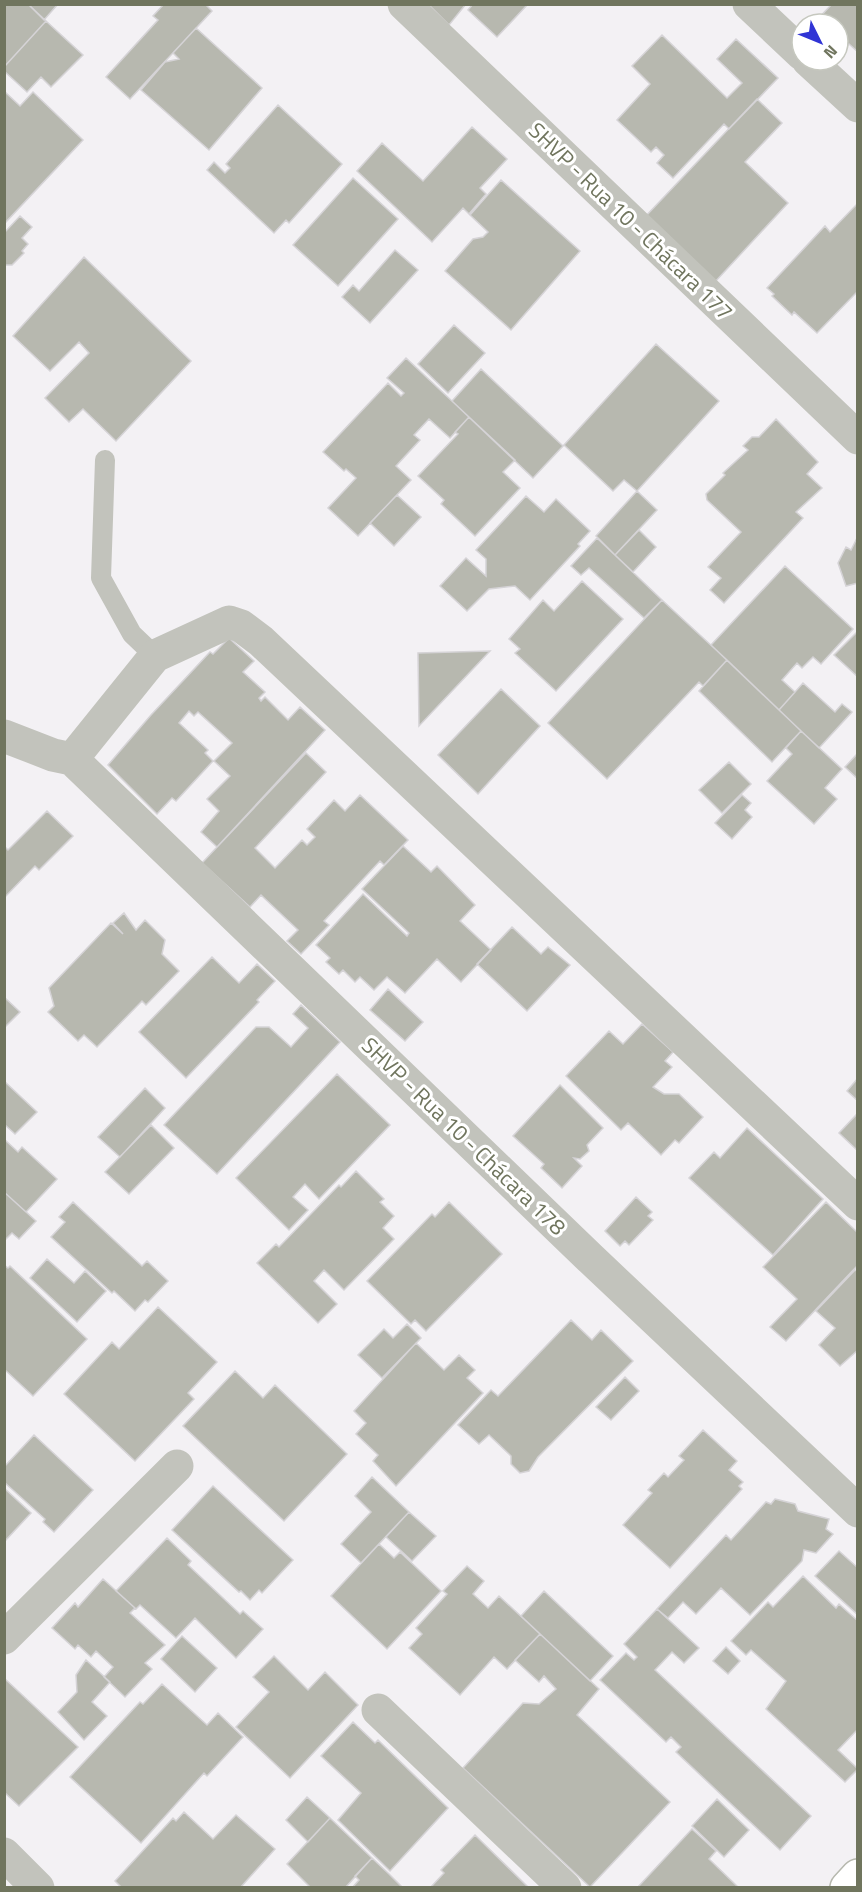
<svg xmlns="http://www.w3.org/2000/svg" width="862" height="1892" viewBox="0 0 862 1892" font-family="'Titillium Web',sans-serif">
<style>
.building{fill:#b7b8af;stroke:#d5d3d6;stroke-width:1.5}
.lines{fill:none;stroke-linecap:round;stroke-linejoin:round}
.secondary-casing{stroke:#b6b8ae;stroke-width:36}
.lane{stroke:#c2c3bc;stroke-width:20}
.street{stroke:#c2c3bc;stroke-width:33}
.secondary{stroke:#fff;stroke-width:33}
.labels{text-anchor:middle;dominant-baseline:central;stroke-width:6;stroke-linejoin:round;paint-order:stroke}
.street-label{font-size:22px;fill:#70755e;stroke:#fff}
</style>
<rect width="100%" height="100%" fill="#f3f1f4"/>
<!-- building -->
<path class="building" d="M4,4H28L46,21L4,67Z
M28,4H58L44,20Z
M164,4H205L212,11L130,99L106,77L158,20L153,16Z
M428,4H466L449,25Z
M473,4H528L497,37L468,10Z
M832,4H858V52L849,44L844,50L838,45V24L815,22Z
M832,4H858V52L849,44L844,50L838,45V24L815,22Z
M46,21L83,55L51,87L41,77L27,92L4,71V67Z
M196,28L262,88L209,150L141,90L165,62L179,59L173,53Z
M662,35L727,98L742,83L717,59L736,39L778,78L729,129L724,124L673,178L657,163L664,155L656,147L651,152L617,120L650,84L632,66Z
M4,91L20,106L33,92L83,140L4,224Z
M757,99L782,123L745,162L788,203L714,283L644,218Z
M278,105L342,164L289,223L286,220L274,233L207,170L214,162L225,173L230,168L226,164Z
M472,127L507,159L480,188L486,194L469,214L463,208L432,242L357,171L382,143L423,181Z
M353,178L398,219L338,286L293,245Z
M501,180L580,251L511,330L445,271L473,239L483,237L488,232L470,215Z
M858,203V291L817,333L794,312L792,315L772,296L774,294L767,288L825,226L830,232Z
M20,216L32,227L22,238L28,244L22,251L24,253L12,265H4V233Z
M395,250L418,270L370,323L342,297L353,285L359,291Z
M84,257L191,361L116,441L83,409L69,422L45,398L89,353L79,342L50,371L13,336Z
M84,257L191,361L116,441L83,409L69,422L45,398L89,353L79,342L50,371L13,336Z
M454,325L485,353L448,393L418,364Z
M656,344L719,401L637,491L624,480L613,491L564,445Z
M656,344L719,401L637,491L624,480L613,491L564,445Z
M406,358L469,417L450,438L429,419L414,435L420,440L396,466L411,480L358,536L328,508L356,478L346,469L344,471L323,452L388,383L401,396L404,393L387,378Z
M481,369L563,446L533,478L452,401Z
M469,417L515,460L503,472L520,488L475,536L441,504L444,500L418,476L458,434L455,432Z
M469,417L515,460L503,472L520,488L475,536L441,504L444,500L418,476L458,434L455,432Z
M776,419L818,462L807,474L822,488L796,512L803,518L724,603L710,590L721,578L708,567L741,532L707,500L706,494L725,475L723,473L748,450L743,446L752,437H759Z
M637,491L657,510L615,555L596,536Z
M397,495L421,517L394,546L370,523Z
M526,496L544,512L556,499L590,531L578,544L580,546L530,600L515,586L489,589L467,611L440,586L466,558L486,576V559L476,550Z
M639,530L656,547L633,572L615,555Z
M858,536V583L846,586L838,563L846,547L851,550Z
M597,538L662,600L644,618L589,568L581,575L571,566Z
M785,566L853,629L821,664L813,657L802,668L797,663L782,680L795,692L779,710L711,645Z
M582,581L623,619L556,691L515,653L520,649L509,639L543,600L554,611Z
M662,600L727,660L703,686L699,682L607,779L548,723Z
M858,631V677L834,655Z
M229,638L254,661L243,672L265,692L259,698L261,701L265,697L288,720L300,707L325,730L217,847L201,832L219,811L207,799L230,776L214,761L232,743L198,712L194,716L189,711L179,723L208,750L205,753L213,761L176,801L172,798L157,814L108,765L151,715L210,652L213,654Z
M490,651L419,726L418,653Z
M727,660L801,731L772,762L699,691Z
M727,660L801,731L772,762L699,691Z
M803,683L835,712L842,704L852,712L819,748L779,710Z
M501,689L540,726L478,794L438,755Z
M801,731L842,769L825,788L837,799L814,824L767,781L792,754L786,748Z
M306,753L326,772L255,848L275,868L302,840L307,845L315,837L307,829L334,800L345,811L360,795L408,840L384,865L380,861L324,921L329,925L301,954L287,941L298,930L261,895L250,907L202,863Z
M858,753V779L845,767Z
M729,762L751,784L722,813L699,790Z
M742,795L751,803L745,810L752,817L732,839L715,823Z
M742,795L751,803L745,810L752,817L732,839L715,823Z
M47,811L73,836L39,870L35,866L4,898V846L8,850Z
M403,846L431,872L437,866L475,905L460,921L491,950L461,982L437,959L405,993L387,977L374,990L360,977L355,982L343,970L339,974L326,962L330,958L316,945L363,894L407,936L409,933L362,889Z
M403,846L431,872L437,866L475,905L460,921L491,950L461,982L437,959L405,993L387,977L374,990L360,977L355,982L343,970L339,974L326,962L330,958L316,945L363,894L407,936L409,933L362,889Z
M124,913L136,930L145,920L165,940L162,954L179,971L146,1005L142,1001L97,1047L84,1035L78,1041L48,1012L54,1006L49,988L111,923L123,934L113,923Z
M512,927L541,954L548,947L570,965L527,1011L477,964Z
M212,957L239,983L257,964L275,981L257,1000L259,1002L186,1078L139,1032Z
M212,957L239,983L257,964L275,981L257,1000L259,1002L186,1078L139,1032Z
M388,989L423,1022L405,1041L370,1010Z
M4,997L20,1012L4,1028Z
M301,1005L340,1042L217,1174L164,1125L256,1027H269L291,1047L308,1028L293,1014Z
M642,1024L673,1052L665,1061L672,1067L653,1087L664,1094H679L703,1117L679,1143L675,1140L661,1155L628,1123L621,1130L566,1076L609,1031L623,1044Z
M642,1024L673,1052L665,1061L672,1067L653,1087L664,1094H679L703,1117L679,1143L675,1140L661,1155L628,1123L621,1130L566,1076L609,1031L623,1044Z
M337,1074L390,1125L319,1199L305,1184L293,1197L308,1210L289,1230L236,1178Z
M858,1078V1101L847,1091Z
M4,1081L37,1112L15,1134L4,1124Z
M560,1085L603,1128L587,1145L589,1151L580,1159L574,1158L582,1166L562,1188L541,1168L544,1164L513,1136Z
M145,1088L165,1108L120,1157L98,1137Z
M145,1088L165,1108L120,1157L98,1137Z
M858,1113V1151L839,1133Z
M151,1125L174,1148L129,1194L105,1172Z
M747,1128L823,1199L773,1255L689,1178L714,1152L720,1158Z
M4,1139L18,1152L22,1147L57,1179L26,1212L4,1192Z
M356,1171L384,1199L380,1202L394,1216L383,1228L394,1239L344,1290L324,1270L314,1281L337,1304L318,1323L257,1263L276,1244L279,1247L339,1185L341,1187Z
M4,1192L36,1221L19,1239L12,1233L4,1241Z
M636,1197L652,1212L648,1216L653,1220L629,1245L625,1241L620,1246L605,1231Z
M73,1202L142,1266L147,1261L168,1281L148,1302L145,1300L135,1311L114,1291L112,1293L51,1237L65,1222L59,1217Z
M73,1202L142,1266L147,1261L168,1281L148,1302L145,1300L135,1311L114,1291L112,1293L51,1237L65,1222L59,1217Z
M449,1202L502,1254L426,1331L415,1320L411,1324L367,1281L432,1214L435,1217Z
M826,1202L858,1233V1265L786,1341L770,1327L797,1299L763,1267Z
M826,1202L858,1233V1265L786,1341L770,1327L797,1299L763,1267Z
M47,1259L74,1283L85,1271L106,1291L77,1322L30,1278Z
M4,1265L8,1268L10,1266L87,1339L33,1396L4,1369Z
M855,1270L858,1272V1350L840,1366L819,1345L835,1328L816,1311Z
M158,1307L217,1362L188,1393L194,1399L135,1461L64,1394L112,1342L119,1349Z
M571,1320L592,1340L601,1330L633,1361L538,1457L529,1471L520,1473L511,1464V1456L489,1435L479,1444L458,1425L491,1390L498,1396Z
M407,1324L421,1338L382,1378L358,1355L384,1329L393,1338Z
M416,1343L444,1370L459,1355L475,1370L467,1378L483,1393L396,1486L373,1461L378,1455L356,1434L366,1423L354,1411Z
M235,1371L263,1398L275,1385L347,1454L284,1521L183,1426Z
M625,1377L639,1391L611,1420L596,1407Z
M703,1430L737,1461L729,1470L743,1482L739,1486L742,1489L670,1568L623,1525L652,1493L648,1490L664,1473L668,1477L684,1460L679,1456Z
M34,1435L93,1490L54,1532L43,1522L45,1519L4,1482V1467Z
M372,1477L409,1512L361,1563L341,1544L371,1512L355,1496Z
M213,1486L293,1560L262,1593L259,1590L250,1600L241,1591L239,1592L172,1530Z
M4,1488L31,1513L4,1542Z
M775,1499L795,1504L798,1511L829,1519L826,1529L833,1534L816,1553L804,1550L802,1561L750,1615L721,1588L696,1614L683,1602L668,1618L657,1609L726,1535L731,1540L766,1502L771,1504Z
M409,1512L436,1536L412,1561L386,1537Z
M167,1538L191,1561L188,1565L240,1614L243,1611L263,1629L236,1658L195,1618L176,1638L140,1605L136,1609L116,1591Z
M167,1538L191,1561L188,1565L240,1614L243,1611L263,1629L236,1658L195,1618L176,1638L140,1605L136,1609L116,1591Z
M379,1544L394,1558L400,1552L441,1591L387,1649L331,1596Z
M839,1551L858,1568V1615L815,1576Z
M467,1566L484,1581L473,1594L488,1608L499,1596L540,1634L507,1669L494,1657L460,1695L409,1648L422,1634L416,1628L447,1594L443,1591Z
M803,1576L836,1608L839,1604L858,1621V1729L838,1750L858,1769L845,1782L766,1709L786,1681L751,1650L746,1655L731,1641L768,1602L773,1607Z
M103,1579L135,1608L130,1613L165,1645L145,1663L152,1669L125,1697L104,1677L113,1667L96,1651L91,1657L78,1645L75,1649L52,1628L75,1603L78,1607Z
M544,1591L613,1656L590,1681L521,1616Z
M657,1609L699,1648L684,1663L672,1652L655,1670L811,1816L780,1850L676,1752L681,1747L671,1737L666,1742L600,1680L626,1653L634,1660L637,1657L624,1644Z
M657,1609L699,1648L684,1663L672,1652L655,1670L811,1816L780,1850L676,1752L681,1747L671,1737L666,1742L600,1680L626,1653L634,1660L637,1657L624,1644Z
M540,1634L599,1689L577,1715L670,1802L590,1887L463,1768L523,1703L539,1704L556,1689L544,1676L539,1682L515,1660Z
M182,1636L217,1668L195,1692L161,1659Z
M182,1636L217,1668L195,1692L161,1659Z
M726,1647L740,1661L728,1674L713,1661Z
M274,1656L308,1690L325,1672L358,1705L290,1778L236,1727L269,1692L253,1677Z
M86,1660L110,1682L92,1702L107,1716L84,1740L58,1712L77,1692L76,1675Z
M86,1660L110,1682L92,1702L107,1716L84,1740L58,1712L77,1692L76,1675Z
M4,1678L78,1747L19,1806L4,1792Z
M162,1684L207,1725L218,1713L243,1737L207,1776L204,1773L141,1843L70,1777L140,1702L143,1704Z
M353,1722L375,1743L378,1740L448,1808L390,1871L338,1820L361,1793L321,1756Z
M307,1797L330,1818L308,1842L286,1820Z
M717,1799L749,1830L724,1857L692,1826Z
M184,1812L213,1839L236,1815L275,1849L240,1888H122L115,1881L173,1818L176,1821Z
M330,1818L372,1858L345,1888H311L287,1864Z
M692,1829L716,1851L709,1859L739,1888H637Z
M692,1829L716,1851L709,1859L739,1888H637Z
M475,1835L529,1888H430L444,1873L441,1870Z
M372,1858L389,1874L403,1888H352L359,1880L355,1876Z"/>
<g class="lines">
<!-- secondary casing -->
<g class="secondary-casing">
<path id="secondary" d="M847,1888L858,1876"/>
</g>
<!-- lane -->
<path class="lane" d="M105,460L101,578L132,634L155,656"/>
<!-- street -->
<path class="street" d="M404,4L858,438
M749,4L802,54
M808,60L858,106
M4,736L53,755L72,759L155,656L229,622L241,626L261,641L858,1204
M72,759L590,1258L858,1511
M4,1638L177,1466
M378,1710L565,1888
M4,1854L38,1888"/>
<!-- secondary -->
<use href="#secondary" class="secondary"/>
</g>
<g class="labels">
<!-- street labels -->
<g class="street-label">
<text transform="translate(631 221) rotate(44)">SHVP - Rua 10 - Chácara 177</text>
<text transform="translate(464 1136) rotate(44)">SHVP - Rua 10 - Chácara 178</text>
</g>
</g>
<!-- border -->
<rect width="862" height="1892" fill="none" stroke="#70755e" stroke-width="12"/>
<!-- north arrow -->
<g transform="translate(820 42) rotate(133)"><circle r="28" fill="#ffffff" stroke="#c6c8bf" stroke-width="1.5"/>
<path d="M0-4.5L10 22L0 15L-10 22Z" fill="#3034d5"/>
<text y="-9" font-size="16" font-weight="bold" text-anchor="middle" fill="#70755e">N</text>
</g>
</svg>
